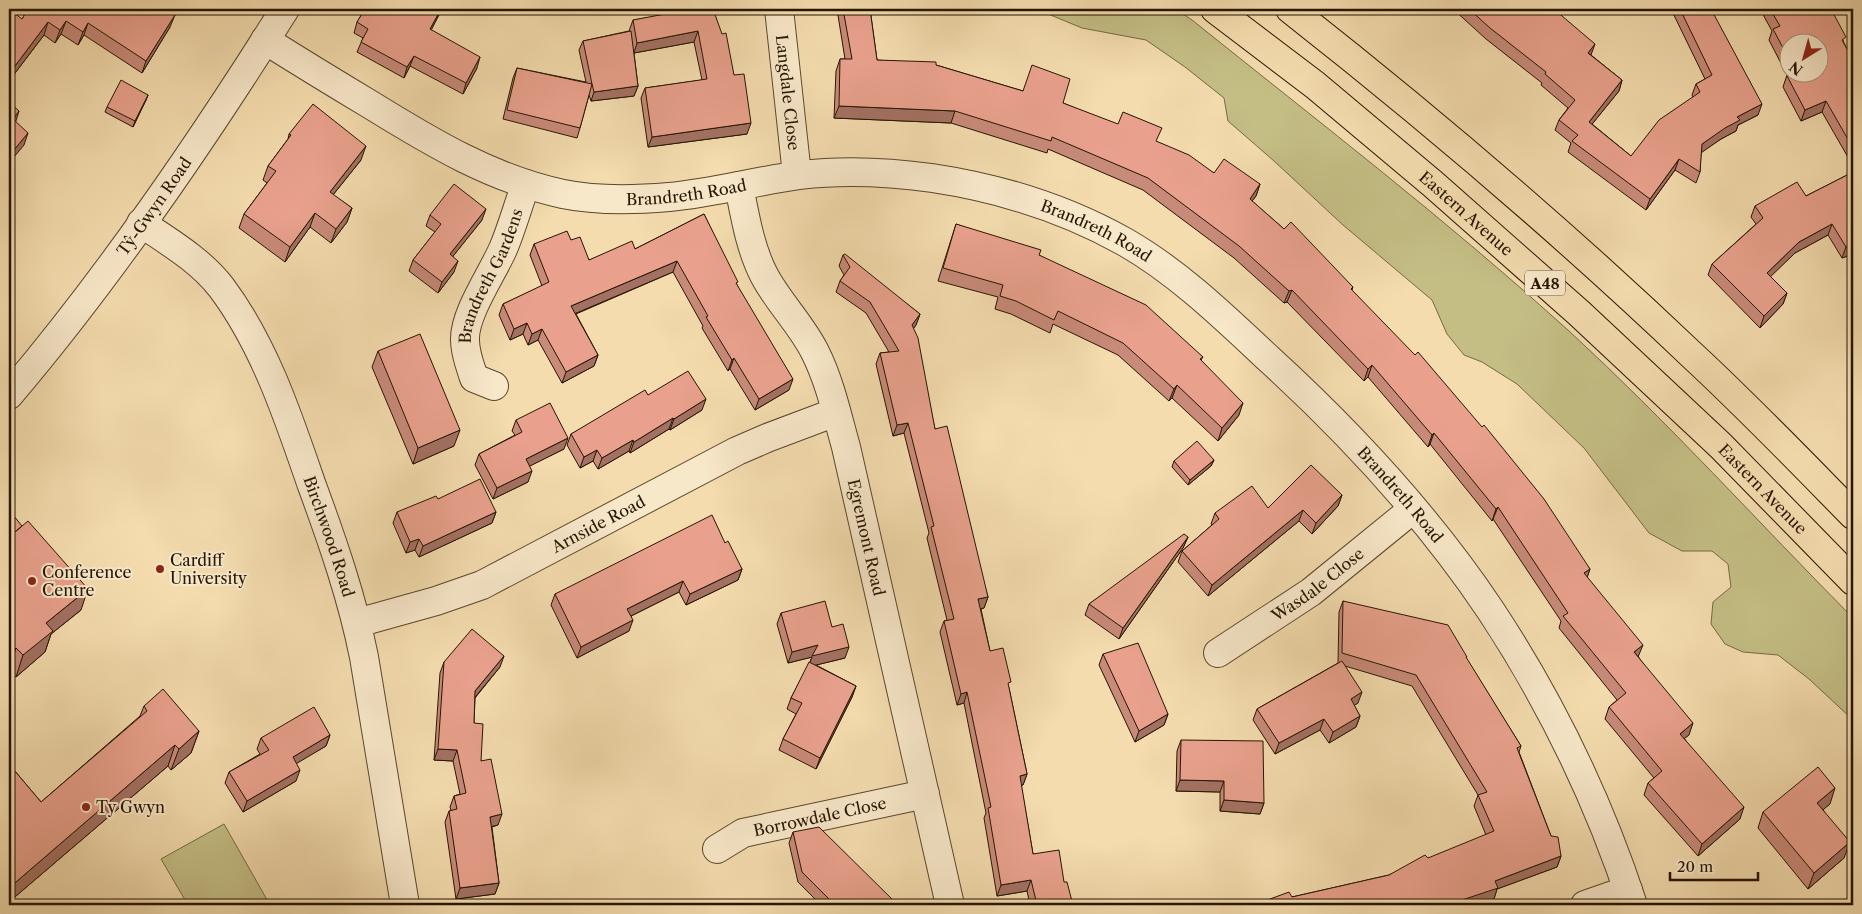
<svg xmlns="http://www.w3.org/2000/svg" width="1862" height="914" viewBox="0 0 1862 914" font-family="'Libre Caslon Text',serif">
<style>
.green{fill:#c4be85;stroke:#746a43}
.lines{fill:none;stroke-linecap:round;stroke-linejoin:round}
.street-casing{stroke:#59472c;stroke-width:30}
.highway-casing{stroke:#251501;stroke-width:30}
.street{stroke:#f8e8ca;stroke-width:28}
.highway{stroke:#f4dcae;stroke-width:28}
.wall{fill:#c88a79;stroke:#251501;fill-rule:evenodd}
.shaded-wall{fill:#a37163;stroke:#251501}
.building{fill:#e9a18d;stroke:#251501}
.poi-dot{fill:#8f2418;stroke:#f8e8ca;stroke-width:2}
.labels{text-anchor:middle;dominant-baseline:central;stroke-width:4;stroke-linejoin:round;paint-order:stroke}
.shield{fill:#f8e8ca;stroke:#64543d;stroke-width:1}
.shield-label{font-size:15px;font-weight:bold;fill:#251501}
.street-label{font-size:16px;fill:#251501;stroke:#f8e8ca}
.poi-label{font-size:16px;fill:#251501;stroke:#f8e8ca;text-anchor:start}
</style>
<rect width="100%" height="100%" fill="#f4dcae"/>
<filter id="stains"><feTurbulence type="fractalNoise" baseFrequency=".004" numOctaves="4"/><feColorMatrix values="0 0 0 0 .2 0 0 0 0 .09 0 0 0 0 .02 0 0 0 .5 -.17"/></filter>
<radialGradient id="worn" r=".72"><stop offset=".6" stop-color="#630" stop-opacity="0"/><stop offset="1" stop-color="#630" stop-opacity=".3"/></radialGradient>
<!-- green -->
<path class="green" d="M1036,9H1176L1192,20C1319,122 1448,221 1569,331C1668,422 1758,522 1853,618V720L1809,679L1778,655L1743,652L1725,644L1711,624L1713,602L1731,587L1728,564L1712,551H1682L1649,533L1584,448L1517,384L1482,362L1464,355L1447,334L1432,300L1343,225L1274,161L1228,121L1224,98L1185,67L1146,40L1082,28Z
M224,824L270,905H188L161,859Z"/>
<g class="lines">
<!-- street casing -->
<g class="street-casing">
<g id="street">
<path id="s1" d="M779,9L797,175"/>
<path id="s2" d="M265,40C300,62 336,84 371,105C431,142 492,179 563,194C597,201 634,200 669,197C713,193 756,181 800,175C843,170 889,172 932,178C999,188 1066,209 1125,242C1179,273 1224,317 1269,359C1351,434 1429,518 1491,611C1551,702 1599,801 1633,905"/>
<path id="s3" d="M739,186C745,216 750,248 764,275C778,302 801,324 815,352C830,382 837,415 846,447L950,905"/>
<path id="s4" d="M141,223C169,242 200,260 221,287C264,344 288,416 311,483C332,540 352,597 364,657L405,905"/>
<path id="s5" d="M494,386L474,378C470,365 465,354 465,340C464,314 492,274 503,249C512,228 518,205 526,184"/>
<path id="s6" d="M9,395C111,275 201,143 285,9"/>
<path id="s7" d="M357,623L436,601L482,585L737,451L767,438L836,412"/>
<path id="s8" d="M1218,653L1311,592L1413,509"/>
<path id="s9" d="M717,849L743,833L925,794"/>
<path d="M1585,905L1628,890"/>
</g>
</g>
<!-- highway casing -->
<g class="highway-casing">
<g id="highway">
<path id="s10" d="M1215,9L1315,85L1433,184L1579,313L1721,446L1853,581"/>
<path d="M1290,9C1430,119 1565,234 1694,357C1749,408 1801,462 1853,515"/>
</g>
</g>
<!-- street -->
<use href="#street" class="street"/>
<!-- highway -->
<use href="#highway" class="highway"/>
</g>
<!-- wall -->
<path class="wall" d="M28,9L170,27L142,73L84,35L78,45L61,34L55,43L44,35L9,81V19H22Z
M365,9H442L431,30L477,68L463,94L410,66L404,78L357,52L363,38L354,33L357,22Z
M656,9H713L734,75L747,134L648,147L641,98L645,88L702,80L694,42L634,53L638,86L634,96L591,101L589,95L580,128L577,138L503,119L513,78L517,68L586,82L579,50L583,41L629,31L633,20L658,16Z
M837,9H870L877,60L936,65L1063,103L1157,142L1214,173L1260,184L1256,196L1252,201L1284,229L1353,287L1352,290L1590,569L1587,577L1689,735L1684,738L1740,819L1698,856L1644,795L1648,783L1654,778L1605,719L1609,707L1617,700L1559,628L1561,621L1493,519L1492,521L1430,444L1428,447L1368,377L1364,381L1287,302L1284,303L1234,258L1143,190L1048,149L1047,153L951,123L834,118L836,71L840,59H845Z
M1428,9H1435L1432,12Z
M1453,9H1557L1556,10L1591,55L1622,80L1619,91L1592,124L1631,156L1693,97L1692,95L1696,84L1705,79L1671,9H1711L1758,115L1738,125L1736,131L1721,139L1701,152L1700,172L1696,183L1675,170L1646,210L1568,152L1571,143L1555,130L1559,120L1568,108L1541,85L1542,83L1486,39Z
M1760,9H1831L1844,43L1853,60V166L1822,112L1801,121L1783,87L1787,75L1769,40L1772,31ZM1790,42L1820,72H1790Z
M148,95L146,100L133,127L105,112L107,107Z
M289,134L361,160L333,195L352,208L347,222L331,243L310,227L285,262L239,228L244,214L267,183L263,180L268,166L288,139Z
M1853,172V254L1842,258L1828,235L1795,253L1770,276L1787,293L1783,304L1760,328L1708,275L1712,264L1756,224L1751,217L1755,206L1806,196Z
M704,214L737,285L789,390L755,410L730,369L728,371L702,328L703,326L673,272L576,314L598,355L594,366L562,383L538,340L528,345L523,334L510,340L499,315L503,304L542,286L530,255L534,244L571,240L589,260L635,249Z
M430,215L482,220L453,256L454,272L438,293L409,271L413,260L435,232L426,226Z
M956,224L1039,255L1203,357L1201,360L1239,415L1218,441L1172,398L1169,401L1118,355L1053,324L1050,333L1011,314L995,309L998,297L938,281Z
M843,255L920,314L916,325L913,329L935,429L988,597L984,608L981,609L990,651L1009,688L1027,774L1023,785H1021L1033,854L1064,882L1073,905H1030L1027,891L997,896L984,818L986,813L964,703L957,705L940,632L944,621L947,620L927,538L929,533L904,433L893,436L876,364L880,353L889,352L866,313L836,292L840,281L844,275L839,266Z
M378,351L454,446L413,464L372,367Z
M648,395L702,410L670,430L669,429L630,453L629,451L598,469L593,461L580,468L567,445L571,434Z
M516,420L564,449L529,466L528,482L493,499L475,465L479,454L515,435L512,431Z
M1214,460L1211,466L1188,485L1172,467L1174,461Z
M1342,495L1338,506L1312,534L1299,521L1208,596L1178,562L1182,551L1212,525L1211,524L1215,513L1268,508Z
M9,510L81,610L51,634L45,652L16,677L9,670Z
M397,512H496L492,523L419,557L415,550L406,553L393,523Z
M1188,537L1183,548L1119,639L1085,615L1089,604Z
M725,543L742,569L738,580L686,605L679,592L631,616L629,631L577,658L551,605L555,594Z
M1343,601L1467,657L1466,658L1521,746L1519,752L1551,836L1561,856L1557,867L1497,889L1494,899L1292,897L1389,875L1486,835L1474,806L1478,795L1412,686L1345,666L1358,703L1354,705L1360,716L1356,727L1329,743L1320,730L1275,754L1253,720L1257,709L1338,663L1339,612Z
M781,613L832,627L845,658L816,665L856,686L852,697L816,769L779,750L783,739L796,714L787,709L791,698L810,662L812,657L788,663L777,624Z
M1103,654L1168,714L1164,725L1135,742L1099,665Z
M444,662L500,667L475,698L474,723L481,761L498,825L492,827L499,883L495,894L456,899L445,822L449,811L451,810L450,807L454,796L460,794L453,761L434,760L440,673Z
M144,706L199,731L191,753L171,770L168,766L9,902V764L41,802L140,716Z
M330,735L326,746L296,763V781L243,812L225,783L229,772L260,754L257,749L261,738Z
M1181,740L1264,803L1260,814L1220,811V792L1176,791L1177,751Z
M1830,804L1823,809L1844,858L1808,889L1758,828L1763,812Z
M793,832L895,902L893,905H821L798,882L789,843Z
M1853,876V892L1849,887Z"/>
<!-- shaded-wall -->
<path class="shaded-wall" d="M441,9H442L426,40L430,29Z
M175,15L170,27L142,73L146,61Z
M66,21L61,34L55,43L60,30Z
M48,22L44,35L9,81V74Z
M88,23L84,35L78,45L83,32Z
M698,31L694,42L634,53L637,43Z
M1595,44L1591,55L1588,53Z
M414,56L410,66L404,78L407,67Z
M480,57L477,68L463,94L466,83Z
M1622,80L1619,91L1585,133L1589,122Z
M638,86L634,96L591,101L594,92Z
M148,95L146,100L133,127L135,121Z
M1826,101L1822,112L1801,121L1805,110Z
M1762,104L1758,115L1738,125L1736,131L1721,139L1698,155L1702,144L1737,117Z
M839,106L955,111L951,123L834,118Z
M19,111L15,124L13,119Z
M751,123L747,134L648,147L652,137Z
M28,133L24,145L9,163V156Z
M366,146L361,160L324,206L330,192Z
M1679,159L1675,170L1646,210L1650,199Z
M1260,184L1256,196L1245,210L1250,199Z
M352,208L347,222L331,243L336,229Z
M486,209L482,220L446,265L450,254Z
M315,213L310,227L285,262L290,247Z
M1832,224L1828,235L1795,253L1763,284L1767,273L1799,242Z
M1853,245V254L1842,258L1846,247Z
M458,261L454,272L438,293L442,282Z
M677,261L673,272L567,317L571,306Z
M1292,290L1287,302L1284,303L1289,291Z
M1787,293L1783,304L1760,328L1764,316Z
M920,314L916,325L908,336L912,325Z
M527,323L523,334L510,340L514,329Z
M542,329L538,340L528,345L532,334Z
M598,355L594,366L562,383L566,372Z
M734,358L730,369L728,371L732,360Z
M1372,365L1368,377L1364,381L1368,369Z
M793,379L789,390L755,410L759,399Z
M1177,385L1172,398L1169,401L1174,389Z
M706,399L702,410L670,430L674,419Z
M1243,403L1239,415L1218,441L1222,428Z
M673,418L669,429L630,453L634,442Z
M908,423L904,433L893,436L897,425Z
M460,430L454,446L413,464L418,448Z
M1434,433L1430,444L1428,447L1432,435Z
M568,438L564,449L522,470L526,459Z
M633,440L629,451L598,469L602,458Z
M597,450L593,461L580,468L584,457Z
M1214,460L1211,466L1188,485L1190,480Z
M532,471L528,482L493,499L497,488Z
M1342,495L1338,506L1312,534L1316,523Z
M1498,507L1493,519L1492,521L1496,509Z
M1303,510L1299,521L1208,596L1212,585Z
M496,512L492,523L419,557L423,546Z
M1188,537L1183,548L1119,639L1123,628Z
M419,539L415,550L406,553L410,542Z
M742,569L738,580L686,605L690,594Z
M1590,569L1586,581L1584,573Z
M683,581L679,592L623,620L627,609Z
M88,589L81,610L51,634L45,652L16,677L23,655L46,623Z
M988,597L984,608L974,610L978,599Z
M633,620L629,631L577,658L581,647Z
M818,645L849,647L845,658L808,667L812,657L788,663L792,652Z
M1643,645L1638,657L1634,652Z
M16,648L9,669V654Z
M504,656L500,667L471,702L475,691Z
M856,686L852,697L816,769L820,758Z
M967,692L964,703L957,705L961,694Z
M1362,692L1358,703L1347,710L1351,699Z
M1168,714L1164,725L1135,742L1139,731Z
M1360,716L1356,727L1329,743L1333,732Z
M1324,719L1320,730L1275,754L1279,743Z
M1693,723L1689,735L1676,745L1680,734Z
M199,731L191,753L171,770L179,749Z
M330,735L326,746L289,768L293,757Z
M175,745L168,766L9,902V888Z
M438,749L457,750L453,761L434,760Z
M300,770L296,781L243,812L247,801Z
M1027,774L1023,785L1016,787L1020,776Z
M1180,780L1224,781L1220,792L1176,791Z
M1835,788L1830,804L1812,819L1817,803Z
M1224,800L1264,803L1260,814L1220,811Z
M1744,807L1740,819L1698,856L1702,844Z
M502,814L498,825L486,828L490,817Z
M1850,842L1844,858L1808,889L1814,873Z
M1561,856L1557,867L1497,889L1494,899L1475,905H1447L1495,881Z
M1031,880L1027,891L997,896L1001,885Z
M499,883L495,894L456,899L460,888Z"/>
<!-- building -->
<path class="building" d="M28,9H166L175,15L146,61L88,23L83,32L66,21L60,30L48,22L9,74V19L14,13L22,19Z
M365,9H441L430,29L480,57L466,83L414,56L407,67L361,42L368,29L357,22Z
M663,9H713L722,34L726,33L734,75L744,74L751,123L652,137L645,88L707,79L698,31L637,43L633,20L665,14Z
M843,9H870L877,60L936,62V65L1023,91L1032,65L1070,79L1063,103L1118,124L1123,112L1162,128L1156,141L1189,155L1214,173L1224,159L1260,184L1250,199L1284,229L1291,222L1353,287L1351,289L1415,355L1418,352L1482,427L1484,425L1544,499L1590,569L1584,573L1643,645L1634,652L1693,723L1680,734L1744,807L1702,844L1648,783L1662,771L1609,707L1626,693L1563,616L1568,613L1498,507L1496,509L1434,433L1432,435L1372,365L1368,369L1292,290L1289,291L1239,246L1148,178L1052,137L1051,141L955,111L839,106L840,59H852Z
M1469,9H1556L1555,10L1595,44L1588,53L1622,80L1589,122L1631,156L1659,120L1700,92L1696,84L1712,75L1680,9H1711L1762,104L1737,117L1740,120L1725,128L1702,144L1700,172L1679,159L1650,199L1572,141L1578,135L1559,120L1575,100L1545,74L1546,72L1490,28Z
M1770,9H1831L1846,37L1842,40L1853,60V148L1826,101L1805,110L1787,76L1793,72H1820V42H1790V61L1773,29L1780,26Z
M631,31L638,86L594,92L592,84L580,128L507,110L517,68L592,84L583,41Z
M121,80L148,95L135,121L107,107Z
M9,102L19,111L13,119L28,133L9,156Z
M313,104L366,146L330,192L352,208L336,229L315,213L290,247L244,214L276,171L268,166L291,135L289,134Z
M1853,172V245L1846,247L1832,224L1799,242L1767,273L1787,293L1764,316L1712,264L1763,218L1755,206L1797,182L1806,196Z
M454,184L486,209L450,254L458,261L442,282L413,260L441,224L430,215Z
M704,214L738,282L736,283L793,379L759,399L734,358L732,360L706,317L708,316L677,261L571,306L598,355L566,372L542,329L532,334L527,323L514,329L503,304L549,282L534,244L567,231L571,240L580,237L589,260L632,241L635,249Z
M956,224L1041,250L1039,255L1146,305L1203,357L1200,359L1243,403L1222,428L1177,385L1174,389L1123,343L1058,311L1054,320L1016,301L1000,296L1003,285L943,268Z
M845,254L920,314L912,325L918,338L935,429L947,426L988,597L978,599L990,651L1003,648L1011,682L1008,683L1027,774L1020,776L1033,854L1059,850L1064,882H1067L1073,905H1037L1031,880L1001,885L988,808L991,807L967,692L961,694L944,621L954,619L931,527L934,526L908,423L897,425L880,353L899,351L870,302L840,281L850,267L843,255Z
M420,334L460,430L418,448L378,351Z
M688,371L706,399L674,419L673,418L634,442L633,440L602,458L597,450L584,457L571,434L645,390L648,395Z
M550,403L568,438L526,459L532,471L497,488L479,454L522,432L516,420Z
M1197,441L1214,460L1190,480L1174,461Z
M1311,465L1342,495L1316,523L1303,510L1212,585L1182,551L1219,519L1215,513L1252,486L1268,508Z
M480,479L496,512L423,546L419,539L410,542L397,512L436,496L438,499Z
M9,510L22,526L9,537Z
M712,515L725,543L728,541L742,569L690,594L683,581L627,609L633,620L581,647L555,594Z
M28,521L88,589L46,623L53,631L23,655L16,648L9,654V537Z
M1184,534L1188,537L1123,628L1089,604Z
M825,601L832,627L843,624L849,647L812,656L818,645L792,652L781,613Z
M1343,601L1448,625L1467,657H1466L1521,746L1517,748L1551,836L1558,837L1561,856L1495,881L1498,888L1447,905H1254L1289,892L1292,897L1389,875L1425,855L1428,858L1494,831L1478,795L1487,792L1416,675L1342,653Z
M472,629L504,656L475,691L474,723L483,724L481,761L491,759L502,814L490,817L499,883L460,888L449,811L457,809L454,796L466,793L457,750L438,749L444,662Z
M1138,643L1168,714L1139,731L1103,654Z
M1342,661L1362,692L1351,699L1360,716L1333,732L1324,719L1279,743L1257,709Z
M809,662L856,686L820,758L783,739L802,703L791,698Z
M163,689L199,731L179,749L175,745L9,888V764L41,802L147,711L144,706Z
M314,707L330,735L293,757L300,770L247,801L229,772L269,750L261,738Z
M1181,740L1263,741L1264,803L1224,800V781L1180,780Z
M1818,767L1835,788L1817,803L1850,842L1814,873L1763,812Z
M819,827L895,902L891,905H835L802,872L793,832Z"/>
<!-- markers -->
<g class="poi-dot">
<circle cx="160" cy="569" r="5"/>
<circle cx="32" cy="581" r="5"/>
<circle cx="86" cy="807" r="5"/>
</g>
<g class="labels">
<!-- shield labels -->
<rect class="shield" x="1525" y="270.5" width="40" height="25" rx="4"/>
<g class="shield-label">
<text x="1545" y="283">A48</text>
</g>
<!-- street labels -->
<g class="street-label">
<text stroke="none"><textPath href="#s1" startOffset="84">Langdale Close</textPath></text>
<text stroke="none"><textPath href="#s2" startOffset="461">Brandreth Road</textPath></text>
<text stroke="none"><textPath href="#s6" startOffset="238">Tŷ-Gwyn Road</textPath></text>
<text stroke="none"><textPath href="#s10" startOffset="324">Eastern Avenue</textPath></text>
<text stroke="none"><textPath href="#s2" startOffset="882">Brandreth Road</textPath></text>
<text stroke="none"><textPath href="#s5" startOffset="130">Brandreth Gardens</textPath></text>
<text stroke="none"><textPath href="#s10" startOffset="729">Eastern Avenue</textPath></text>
<text stroke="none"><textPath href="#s2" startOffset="1288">Brandreth Road</textPath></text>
<text stroke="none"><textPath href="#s7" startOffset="262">Arnside Road</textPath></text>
<text stroke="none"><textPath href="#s4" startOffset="376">Birchwood Road</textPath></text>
<text stroke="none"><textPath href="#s3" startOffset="378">Egremont Road</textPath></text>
<text stroke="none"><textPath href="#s8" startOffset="121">Wasdale Close</textPath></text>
<text stroke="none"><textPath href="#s9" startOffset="109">Borrowdale Close</textPath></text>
</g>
<!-- poi labels -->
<g class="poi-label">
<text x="170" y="560">Cardiff<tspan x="170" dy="18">University</tspan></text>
<text x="42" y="572">Conference<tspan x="42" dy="18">Centre</tspan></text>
<text x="96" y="807">Ty Gwyn</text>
</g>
</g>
<!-- margin -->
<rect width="1862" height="914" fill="none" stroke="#f4dcae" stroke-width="30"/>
<rect x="10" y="10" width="1842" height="894" fill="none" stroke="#251501" stroke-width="2.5"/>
<rect x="15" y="15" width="1832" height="884" fill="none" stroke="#251501"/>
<!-- north arrow -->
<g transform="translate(1804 58) rotate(217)"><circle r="24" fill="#f8e8ca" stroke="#a4947a"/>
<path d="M0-4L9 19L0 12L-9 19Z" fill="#8f2418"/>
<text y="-8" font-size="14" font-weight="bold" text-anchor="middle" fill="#251501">N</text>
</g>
<!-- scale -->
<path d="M1670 872v8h88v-8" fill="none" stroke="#251501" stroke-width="2.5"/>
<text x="1677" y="872" font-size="15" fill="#251501" stroke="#f8e8ca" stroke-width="4" paint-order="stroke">20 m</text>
<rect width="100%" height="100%" filter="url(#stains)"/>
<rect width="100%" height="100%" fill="url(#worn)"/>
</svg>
